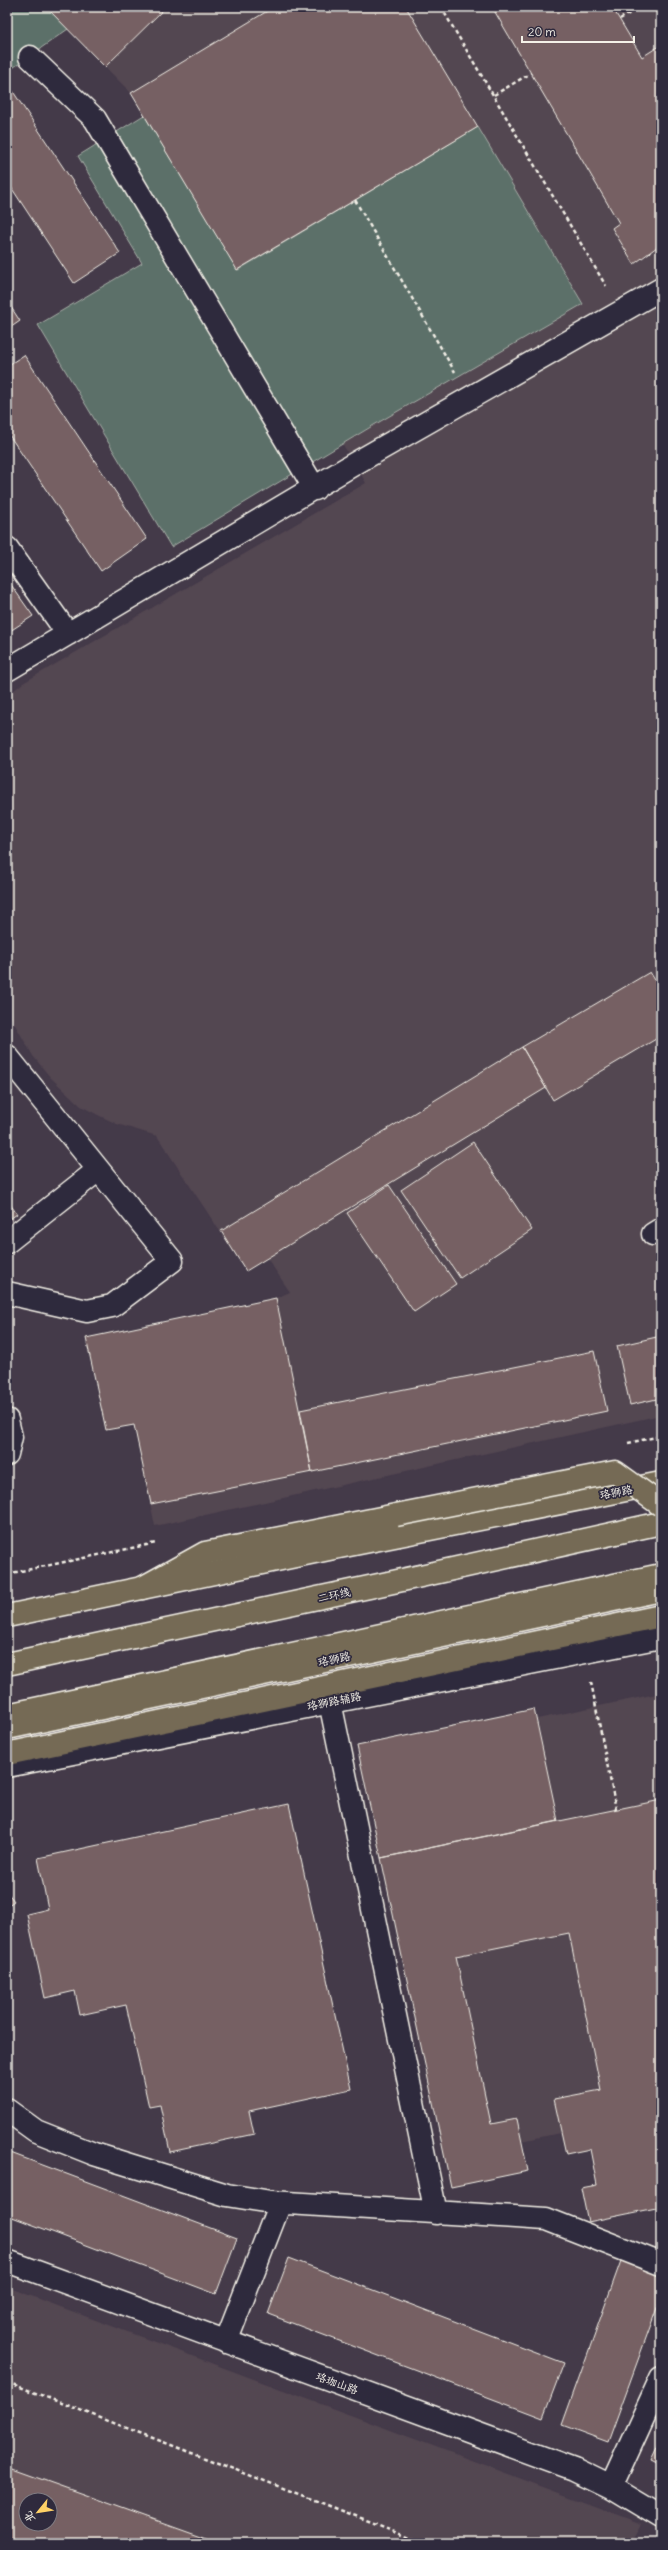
<svg xmlns="http://www.w3.org/2000/svg" width="668" height="2550" viewBox="0 0 668 2550" font-family="Delius,'LXGW WenKai TC',sans-serif">
<style>
.built{fill:#534651;fill-rule:evenodd}
.green{fill:#5b6f69;stroke:#a8b0a8}
.building{fill:#766164;stroke:#f4f1e8;fill-rule:evenodd}
.lines{fill:none;stroke-linecap:round;stroke-linejoin:round}
.minor-casing{stroke:#f4f1e8;stroke-width:25}
.major-casing{stroke:#f4f1e8;stroke-width:25}
.highway-casing{stroke:#f4f1e8;stroke-width:25}
.path{stroke:#f4f1e8;stroke-width:2.5;stroke-dasharray:4 3;stroke-linecap:butt}
.minor{stroke:#2f2a3d;stroke-width:22}
.major{stroke:#756b55;stroke-width:22}
.highway{stroke:#756b55;stroke-width:22}
.highway-bridge-casing{stroke:#f4f1e8;stroke-width:25;stroke-linecap:butt}
.highway-bridge{stroke:#756b55;stroke-width:22}
.labels{text-anchor:middle;dominant-baseline:central;stroke-width:3.5;stroke-linejoin:round;paint-order:stroke}
.street-label{font-size:11px;fill:#f4f1e8;stroke:#2f2a3d}
</style>
<rect width="100%" height="100%" fill="#443a49"/>
<filter id="ink" filterUnits="userSpaceOnUse"><feTurbulence type="fractalNoise" baseFrequency=".025" numOctaves="2"/><feDisplacementMap in="SourceGraphic" scale="8" xChannelSelector="R" yChannelSelector="G"/><feConvolveMatrix kernelMatrix="1 2 1 2 8 2 1 2 1" color-interpolation-filters="sRGB"/></filter>
<g filter="url(#ink)">
<!-- built -->
<path class="built" d="M46,7H661V1415L155,1526L134,1425L106,1430L86,1338L276,1298L290,1292L267,1258L246,1271L157,1136L117,1124L98,1115L81,1106L50,1077L33,1056L7,1011V696L23,683L366,483L131,93Z
M661,1693V2207L588,2222L581,2188L597,2184L590,2149L566,2154L560,2133L522,2141L528,2171L451,2187L381,1858L558,1821L537,1719Z
M7,2287L642,2524L631,2543H7ZM26,2500H50V2524H26Z"/>
<!-- green -->
<path class="green" d="M7,7H46L68,29L7,72Z
M144,115L238,270L478,127L583,304L374,425L171,547L38,325L142,263L78,156Z"/>
<!-- building -->
<path class="building" d="M46,7H166L105,67Z
M274,7H406L478,127L237,270L131,93Z
M492,7H612L642,57L661,45V244L634,264L612,228L619,223Z
M12,90L120,253L74,283L7,181V93Z
M7,301L20,321L7,330Z
M24,355L147,539L101,571L7,432V366Z
M7,579L33,616L7,633Z
M650,972L661,990V1036L553,1100L522,1047Z
M522,1047L546,1088L246,1271L221,1231Z
M473,1142L532,1230L460,1278L401,1190Z
M389,1185L456,1284L414,1312L347,1213Z
M7,1200L17,1214L7,1221Z
M276,1298L312,1472L151,1504L134,1425L106,1430L86,1338Z
M661,1336V1398L630,1405L617,1346Z
M594,1351L607,1411L312,1472L300,1410Z
M534,1709L558,1821L381,1858L357,1746Z
M661,1800V2207L588,2222L581,2188L597,2185L590,2149L566,2154L554,2099L601,2090L569,1933L456,1956L491,2124L517,2119L528,2171L451,2187L381,1858Z
M289,1804L351,2089L249,2111L254,2134L170,2152L160,2105L149,2107L126,2005L80,2015L75,1991L45,1998L27,1914L48,1909L38,1858Z
M7,1892L14,1901L7,1906Z
M8,2152L237,2238L216,2294L7,2215Z
M289,2258L564,2363L543,2418L268,2314Z
M622,2258L661,2273V2297L608,2442L562,2425Z
M661,2438V2464L651,2459Z
M7,2467L220,2543H7ZM26,2500H50V2524H26Z"/>
<g class="lines">
<!-- minor casing -->
<g class="minor-casing">
<path id="minor" d="M30,57L95,119L315,489
M7,548L68,634
M7,670L354,464L661,289
M7,1056L172,1261L112,1306L87,1311L7,1293
M653,1234L661,1229
M7,1242L98,1170
M7,1420L11,1437L7,1454
M330,1702L436,2213
M7,1766L661,1637
M7,2110L36,2131L94,2154L227,2195L271,2202L546,2219L661,2264
M7,2261L574,2469L611,2487L661,2517
M226,2342L280,2203
M611,2487L661,2378"/>
</g>
<!-- major casing -->
<g class="major-casing">
<path id="major" d="M7,1616L329,1549L661,1483
M7,1728L661,1590"/>
</g>
<!-- highway casing -->
<g class="highway-casing">
<path id="highway" d="M142,1588L205,1553L396,1515
M7,1664L407,1579L661,1523
M7,1715L661,1575
M7,1754L661,1616"/>
</g>
<!-- path -->
<path class="path" d="M441,7L606,286
M620,19L640,7
M494,95L531,73
M355,200L455,372
M628,1443L661,1436
M7,1574L156,1543
M591,1682L616,1809
M7,2382L426,2543
M7,2390L10,2383"/>
<!-- minor -->
<use href="#minor" class="minor"/>
<!-- major -->
<use href="#major" class="major"/>
<!-- highway -->
<use href="#highway" class="highway"/>
<!-- highway-bridge casing -->
<g class="highway-bridge-casing">
<path id="highway-bridge" d="M396,1515L615,1472L661,1505"/>
</g>
<!-- highway-bridge -->
<use href="#highway-bridge" class="highway-bridge"/>
</g>
</g>
<g class="labels">
<!-- street labels -->
<g class="street-label">
<text transform="translate(616 1492) rotate(-11)">珞狮路</text>
<text transform="translate(334 1595) rotate(-12)">二环线</text>
<text transform="translate(334 1659) rotate(-12)">珞狮路</text>
<text transform="translate(334 1701) rotate(-11)">珞狮路辅路</text>
<text transform="translate(337 2383) rotate(20)">珞珈山路</text>
</g>
</g>
<!-- margin -->
<rect width="668" height="2550" fill="none" stroke="#2f2a3d" stroke-width="24"/>
<rect x="12" y="12" width="644" height="2526" fill="none" stroke="#f4f1e8" stroke-width="1.5" filter="url(#ink)"/>
<!-- north arrow -->
<g transform="translate(38 2512) rotate(240)"><circle r="19" fill="#2f2a3d" stroke="#7e7a81"/>
<path d="M0-3L7 15L0 10L-7 15Z" fill="#ffd166"/>
<text y="-6" font-size="11" font-weight="bold" text-anchor="middle" fill="#f4f1e8">北</text>
</g>
<!-- scale -->
<path d="M522 36v6h112v-6" fill="none" stroke="#f4f1e8" stroke-width="2"/>
<text x="528" y="36" font-size="12" fill="#f4f1e8" stroke="#2f2a3d" stroke-width="3" paint-order="stroke">20 m</text>
</svg>
